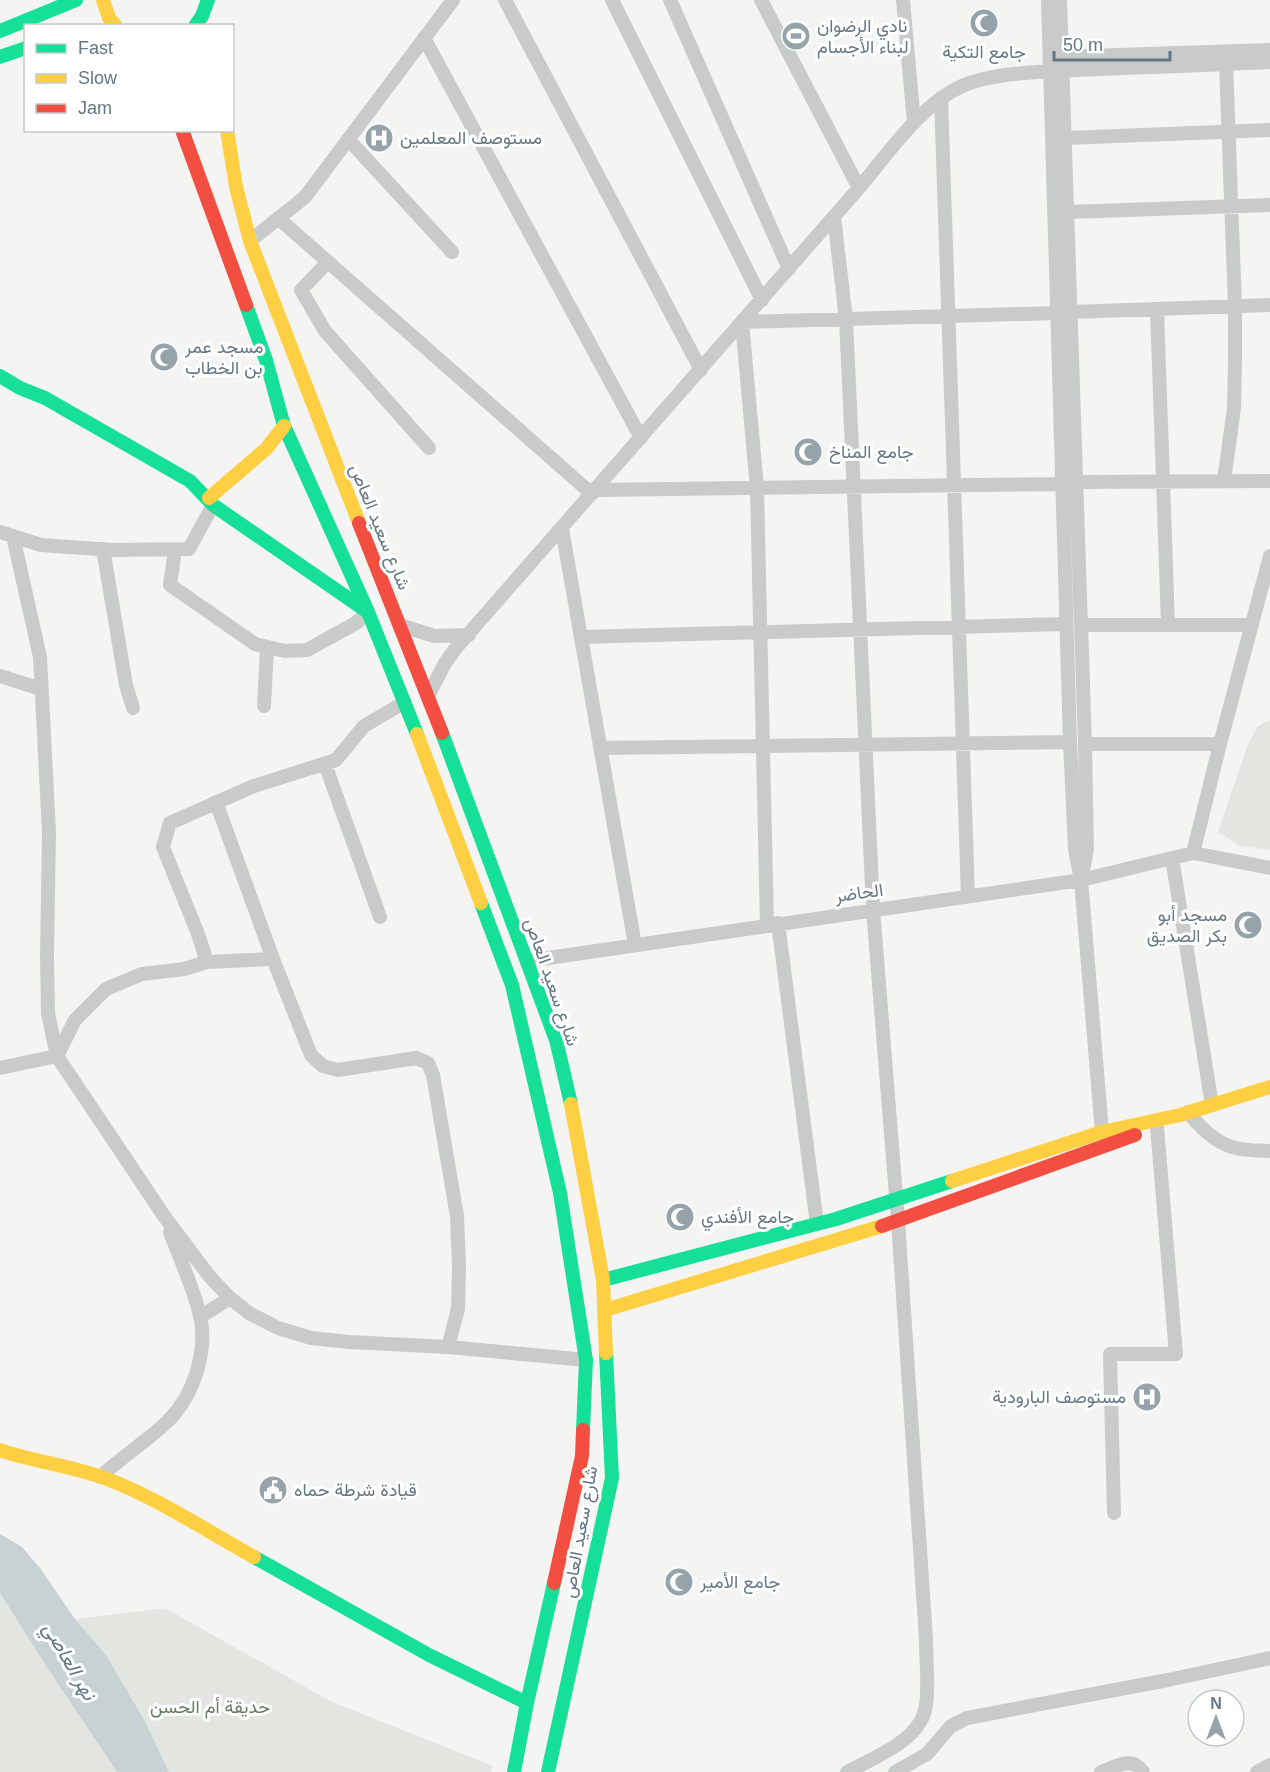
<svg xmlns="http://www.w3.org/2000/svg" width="1270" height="1772" viewBox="0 0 1270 1772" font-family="Arial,Vazirmatn,sans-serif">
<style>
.green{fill:#e3e6e0}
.water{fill:#c8d2d4}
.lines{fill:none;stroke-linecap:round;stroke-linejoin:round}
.street{stroke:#c9caca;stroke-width:14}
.fast{stroke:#16e098;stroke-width:14}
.slow{stroke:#ffcf43;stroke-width:14}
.jam{stroke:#f24e42;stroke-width:14}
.labels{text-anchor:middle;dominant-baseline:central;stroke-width:6;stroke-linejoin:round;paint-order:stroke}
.poi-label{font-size:18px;fill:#647783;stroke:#fff;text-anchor:start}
.street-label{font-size:18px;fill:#647783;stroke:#fff}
.park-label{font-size:18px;fill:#697a63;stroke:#fff}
.water-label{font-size:20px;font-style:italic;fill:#5f7980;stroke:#fff}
</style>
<rect width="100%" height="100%" fill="#f4f4f3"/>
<!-- green -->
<path class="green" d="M1270,720V850L1240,846L1218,832L1248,744L1258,726Z
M0,1593L48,1669L117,1772H0Z
M165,1608L332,1702L493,1766L491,1772H169L146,1723L106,1655L75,1619Z"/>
<!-- water -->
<path class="water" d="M0,1534L22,1547L40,1568L75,1619L106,1655L146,1723L169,1772H117L48,1669L0,1593Z"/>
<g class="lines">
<!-- street -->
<path class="street" d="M505,0L701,370
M612,0L762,300
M670,0L789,269
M761,0L859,188
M903,0L914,123
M1048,0L1070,742L1075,850L1081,880L1102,1132
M1060,0L1085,744L1087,850L1082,875
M424,38L641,438
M1056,57L1270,50
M941,98L968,896
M1066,138L1270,130
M348,139L452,252
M1068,212L1270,205
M834,217L846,319L873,909L898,1221L926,1639C926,1661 929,1684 926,1705C922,1740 875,1757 847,1772
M278,218L592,494
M250,241L305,197L453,0
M328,262L301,290L325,331L429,448
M1157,309L1168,624
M1071,312L1270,305
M1224,481L1234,408L1235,360V306L1226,64
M1077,482L1270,481
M596,490L1062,484
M562,529L635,945
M0,532L41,545L113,550L189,549L213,505
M13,536L40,657L49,832L47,957L48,1013L57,1056L164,1216L210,1277L230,1298L249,1313L278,1328L311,1338L349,1342L448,1347L586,1360
M103,549L126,685L133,708
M175,550L170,585L255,644L285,651L307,650L356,623L368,612
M400,625L434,636L469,635
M1082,625H1252
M581,637L1066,624
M0,676L41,689
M428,696L445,663L456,648L859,188C888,154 920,105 962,86C995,71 1060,71 1097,69C1155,67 1212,65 1270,62
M264,706L267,647
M1085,744H1220
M600,748L1070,742
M325,764L380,917
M1193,853L1220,744L1270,556
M1172,858L1212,1105
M778,923L817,1224
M767,925L757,488L742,322L1057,313
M273,959L311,1055L323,1066L338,1070L416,1058L428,1063L433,1075L457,1216L459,1267L458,1309L448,1347
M528,961L1081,880L1193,853L1270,868
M207,962L273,959L216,802
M0,1068L57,1056L75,1020L106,989L142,974L184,969L207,962L198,934L163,847L170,823L254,786L336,760L364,726L405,702
M1188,1112C1201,1129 1219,1146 1241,1149C1251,1151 1261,1150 1270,1151
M200,1317L230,1298
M100,1477C121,1458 148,1440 168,1421C194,1395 208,1351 200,1315C193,1287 180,1259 170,1232
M1114,1513L1110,1354H1176L1157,1127
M895,1772L927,1754L951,1726L967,1718L1168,1680L1270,1658
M1101,1772C1115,1767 1133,1755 1143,1772
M1257,1772L1270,1765"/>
<!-- fast -->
<path class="fast" d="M195,26L202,16L208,0
M0,31L76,0
M0,57L26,48
M246,305L266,360L284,426L368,612L417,734
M0,376L20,388L45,398L190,481L213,505L368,612
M442,733L556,1040L571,1104
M481,903L512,985L560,1193L586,1360L583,1430
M603,1280L836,1219L952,1181
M254,1557L429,1655L527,1703
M514,1772L527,1703L554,1583
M548,1772L612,1478L606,1353"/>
<!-- slow -->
<path class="slow" d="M103,0L109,18L116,26
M227,130L236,187L250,241L359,523
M209,498L266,449L284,426
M417,734L481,903
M571,1104L603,1280L606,1353
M952,1181L1102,1132L1180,1115L1270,1087
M605,1310L882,1226
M0,1450C35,1462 72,1466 107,1479C157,1498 207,1531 254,1557"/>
<!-- jam -->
<path class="jam" d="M182,130L246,305
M359,523L442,733
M882,1226L1135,1135
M554,1583L582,1456L583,1430"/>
</g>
<!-- icons -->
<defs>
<g id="mosque-disc" transform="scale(1.5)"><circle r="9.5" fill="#96a3aa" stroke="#fff"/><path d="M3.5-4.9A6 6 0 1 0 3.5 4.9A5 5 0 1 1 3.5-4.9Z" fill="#fff"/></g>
<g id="stadium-disc" transform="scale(1.5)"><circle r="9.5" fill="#96a3aa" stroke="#fff"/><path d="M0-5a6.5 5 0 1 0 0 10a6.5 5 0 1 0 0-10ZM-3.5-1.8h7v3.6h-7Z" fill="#fff"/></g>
<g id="hospital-disc" transform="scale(1.5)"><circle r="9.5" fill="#96a3aa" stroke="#fff"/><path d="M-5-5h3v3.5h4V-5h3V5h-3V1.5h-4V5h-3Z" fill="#fff"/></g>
<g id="civic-disc" transform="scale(1.5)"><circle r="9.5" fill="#96a3aa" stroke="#fff"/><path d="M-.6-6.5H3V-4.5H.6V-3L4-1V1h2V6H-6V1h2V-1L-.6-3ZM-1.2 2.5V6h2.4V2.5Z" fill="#fff"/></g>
</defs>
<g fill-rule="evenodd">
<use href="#mosque-disc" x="984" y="23"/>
<use href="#stadium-disc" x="796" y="36"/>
<use href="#hospital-disc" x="379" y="138"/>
<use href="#mosque-disc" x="164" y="357"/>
<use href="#mosque-disc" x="808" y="452"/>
<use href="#mosque-disc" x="1248" y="925"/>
<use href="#mosque-disc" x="680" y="1217"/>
<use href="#hospital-disc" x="1147" y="1397"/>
<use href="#civic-disc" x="273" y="1490"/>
<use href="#mosque-disc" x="679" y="1582"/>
</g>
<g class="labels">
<!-- poi labels -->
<g class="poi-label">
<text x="817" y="26">نادي الرضوان<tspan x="817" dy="21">لبناء الأجسام</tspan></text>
<text x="984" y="52" text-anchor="middle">جامع التكية</text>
<text x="400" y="138">مستوصف المعلمين</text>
<text x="185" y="347">مسجد عمر<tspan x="185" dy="21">بن الخطاب</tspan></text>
<text x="829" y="452">جامع المناخ</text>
<text x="1227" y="915" text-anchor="end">مسجد أبو<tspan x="1227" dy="21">بكر الصديق</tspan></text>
<text x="701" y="1217">جامع الأفندي</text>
<text x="1126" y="1397" text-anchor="end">مستوصف البارودية</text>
<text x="294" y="1490">قيادة شرطة حماه</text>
<text x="700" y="1582">جامع الأمير</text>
</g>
<!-- street labels -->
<g class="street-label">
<text transform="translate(380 527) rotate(68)">شارع سعيد العاص</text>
<text transform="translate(859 893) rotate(-8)">الحاضر</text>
<text transform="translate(552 982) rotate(71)">شارع سعيد العاص</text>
<text transform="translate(580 1532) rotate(-80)">شارع سعيد العاص</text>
</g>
<!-- park labels -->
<g class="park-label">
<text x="210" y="1707">حديقة أم الحسن</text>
</g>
<!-- water labels -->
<g class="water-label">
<text transform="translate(70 1661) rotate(60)">نهر العاصي</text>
</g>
</g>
<!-- legend -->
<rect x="24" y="24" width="210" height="108" fill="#ffffff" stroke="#c1c9cd" stroke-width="1.5"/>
<rect x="36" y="44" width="30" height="9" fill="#16e098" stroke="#c1c9cd" stroke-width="1.5"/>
<text x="78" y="54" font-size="18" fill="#647783">Fast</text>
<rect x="36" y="74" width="30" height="9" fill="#ffcf43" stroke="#c1c9cd" stroke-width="1.5"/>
<text x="78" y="84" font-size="18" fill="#647783">Slow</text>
<rect x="36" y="104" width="30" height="9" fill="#f24e42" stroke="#c1c9cd" stroke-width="1.5"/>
<text x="78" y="114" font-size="18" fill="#647783">Jam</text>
<!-- north arrow -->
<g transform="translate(1216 1718)"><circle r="28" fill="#ffffff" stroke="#c1c9cd" stroke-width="1.5"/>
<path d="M0-4.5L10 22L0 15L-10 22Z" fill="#96a3aa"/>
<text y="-9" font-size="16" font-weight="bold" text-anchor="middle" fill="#647783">N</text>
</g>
<!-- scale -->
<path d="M1054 51v9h116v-9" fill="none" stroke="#647783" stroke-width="3"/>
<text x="1063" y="51" font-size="18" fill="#647783" stroke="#ffffff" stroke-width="4.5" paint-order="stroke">50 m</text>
</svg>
